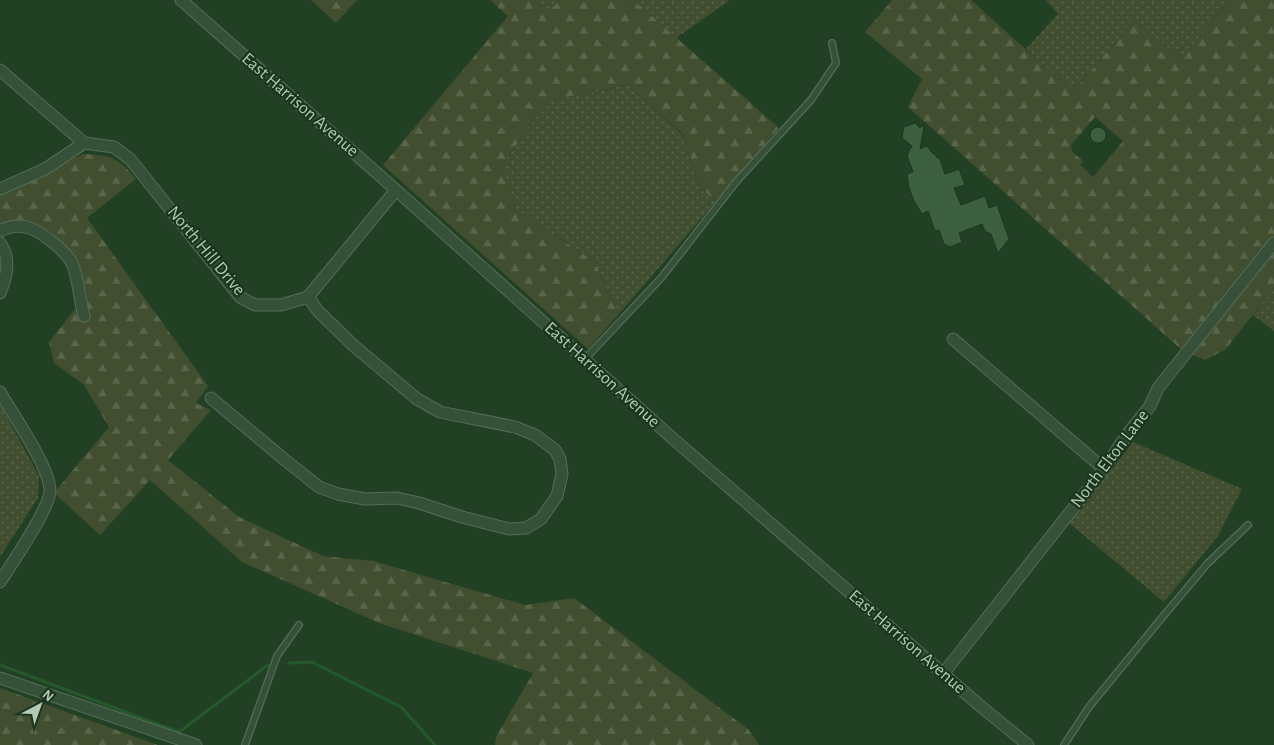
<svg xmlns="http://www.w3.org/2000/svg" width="1274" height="745" viewBox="0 0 1274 745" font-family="'Alegreya Sans',sans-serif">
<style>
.grass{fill:url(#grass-dots)}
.forest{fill:url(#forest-firs);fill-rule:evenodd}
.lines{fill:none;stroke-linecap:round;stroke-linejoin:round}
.stream{stroke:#25582b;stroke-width:3}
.building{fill:#3d6041;stroke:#1d3720}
.service-casing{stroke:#546e57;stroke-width:8}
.minor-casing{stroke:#546e57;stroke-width:13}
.service{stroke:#365039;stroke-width:5.5}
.minor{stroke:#365039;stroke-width:11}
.labels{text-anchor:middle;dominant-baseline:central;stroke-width:4.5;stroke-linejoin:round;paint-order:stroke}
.street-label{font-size:18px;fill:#b2cbb5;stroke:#1b351e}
</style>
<defs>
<pattern id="grass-dots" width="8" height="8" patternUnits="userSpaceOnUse" patternTransform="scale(1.25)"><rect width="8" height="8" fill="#414e2f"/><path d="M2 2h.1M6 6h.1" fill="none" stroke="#5a664b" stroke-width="1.8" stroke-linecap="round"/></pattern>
<pattern id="forest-firs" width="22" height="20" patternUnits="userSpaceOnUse" patternTransform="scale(1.25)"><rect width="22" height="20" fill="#414e2f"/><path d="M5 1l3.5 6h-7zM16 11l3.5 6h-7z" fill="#5a664b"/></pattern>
</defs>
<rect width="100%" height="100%" fill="#224124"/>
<!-- grass -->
<path class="grass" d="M532,0H561L547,13Z
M627,0H730L676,38L637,3Z
M1046,0H1229L1182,59L1134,20L1073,92L1026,49L1058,14Z
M627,85L684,136L699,187L716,201L619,314L594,261L516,210L502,165L547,101Z
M1274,288V331L1253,315Z
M0,404L39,476L38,498L0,557Z
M1133,442L1242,489L1218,536L1164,602L1069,523Z"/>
<!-- forest -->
<path class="forest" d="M311,0H357L336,23Z
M490,0H532L547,12L561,0H627L637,3L779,128L716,201L699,187L684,135L627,85L547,101L502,165L516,210L594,261L619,314L588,349L383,165L508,16Z
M892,0H971L1073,92L1134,20L1182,59L1229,0H1274V288L1225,350L1205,360L1183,351L908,107L922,79L865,32ZM1095,117L1123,141L1093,177L1080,165L1083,161L1072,151L1071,145Z
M83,154C111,155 119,158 136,179L87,218L208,386L196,403L211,410L168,460L239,517L323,556L373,561L525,605L574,598L749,730L759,745H495L496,737L533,673L379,623L242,562L150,480L100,535L54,493L109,427L84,385L54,363L49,342L87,294L76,259L33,223L0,227V192Z
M0,688L158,745H0Z"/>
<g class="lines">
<!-- stream -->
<path class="stream" d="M289,663L312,662L401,707L435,745
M0,665L179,732L268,665"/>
</g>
<!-- building -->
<path class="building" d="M915,123L920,128L921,126L924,127L920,149L927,146L933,154H935L937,158L939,157L945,174L959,169L965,185L954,188L961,205L985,196L989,208L997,205L1009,239L998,253L991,234L985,231L982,224L959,233L962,242L950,247L944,244L939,230L935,231L928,211L922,214L914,201L909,188L907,174L913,172L907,155L912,146L902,138L904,127Z
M1090 135a8 8 0 1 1 16 0a8 8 0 1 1-16 0Z"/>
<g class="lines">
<!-- service casing -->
<g class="service-casing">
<path id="service" d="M585,359L662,277L736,182L811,100L836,63L832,43
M245,745L277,656L299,625
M1064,745L1089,707L1160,620L1208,563L1248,525"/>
</g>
<!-- minor casing -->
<g class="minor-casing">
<path id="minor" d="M181,0L396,190L670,436L978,704L1028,745
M0,70L84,143
M0,189L45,169L84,143L114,147L130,159L240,297L255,305H281L308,297L396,190
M0,231C23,219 39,231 56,245C62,250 68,256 72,263C78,277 80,301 84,316
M0,243C11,258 7,276 0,293
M953,339L1104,469
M0,392C13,415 50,467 50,491C49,510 12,563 0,582
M211,398L285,460L319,487L338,494L365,499L397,498L419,503L462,517L509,529L526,528L541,519L557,496L562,474L560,459L555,450L535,435L515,427L440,412L417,399L354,346L318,311L308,297
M943,674L1104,469L1128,433L1150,406L1158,388L1274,243
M0,678L196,745"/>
</g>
<!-- service -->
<use href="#service" class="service"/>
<!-- minor -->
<use href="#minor" class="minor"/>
</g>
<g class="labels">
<!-- street labels -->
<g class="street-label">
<text transform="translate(300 105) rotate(41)">East Harrison Avenue</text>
<text transform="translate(206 251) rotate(50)">North Hill Drive</text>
<text transform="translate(602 375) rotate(42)">East Harrison Avenue</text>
<text transform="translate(1110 459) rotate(-53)">North Elton Lane</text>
<text transform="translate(907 642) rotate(41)">East Harrison Avenue</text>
</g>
</g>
<!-- north arrow -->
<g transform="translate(40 705) rotate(41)" stroke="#1b351e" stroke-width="4" paint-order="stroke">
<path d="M0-4L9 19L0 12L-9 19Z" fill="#b2cbb5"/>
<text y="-8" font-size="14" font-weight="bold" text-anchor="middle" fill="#b2cbb5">N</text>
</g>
</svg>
